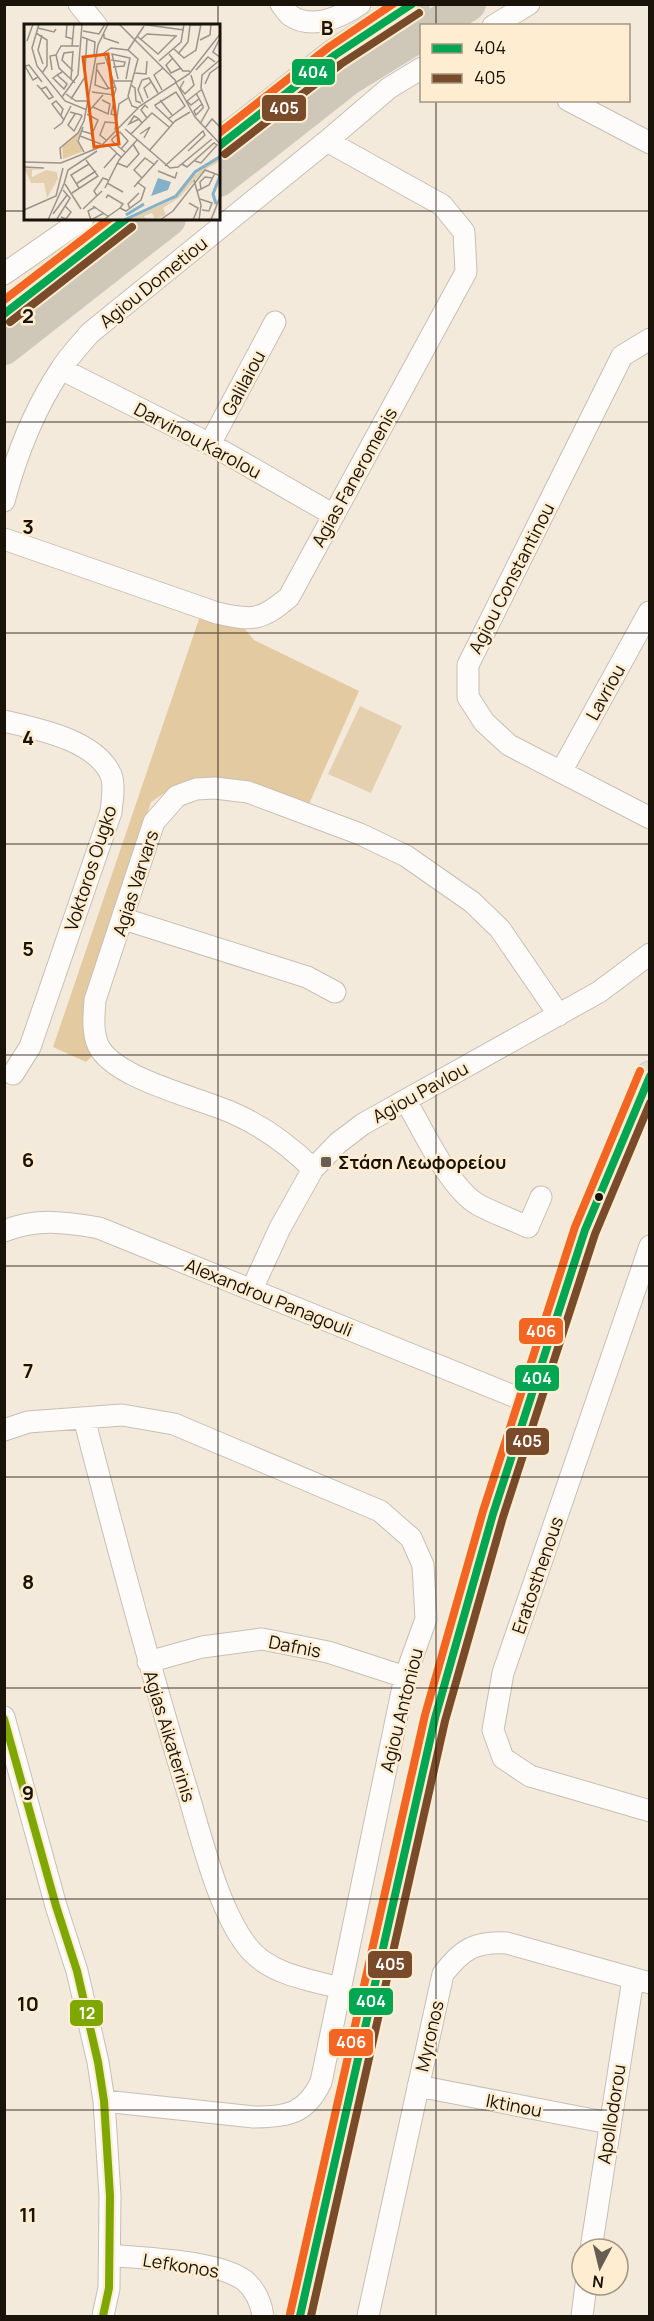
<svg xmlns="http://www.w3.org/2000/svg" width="654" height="2321" viewBox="0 0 654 2321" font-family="Manrope,sans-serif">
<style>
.green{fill:#e4d0ae}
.forest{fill:#e4caa0}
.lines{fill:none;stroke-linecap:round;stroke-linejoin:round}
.minor-casing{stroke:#c7bfb4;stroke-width:23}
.major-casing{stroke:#cdc9c1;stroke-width:29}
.highway-casing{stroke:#cdc9c1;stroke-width:34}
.minor{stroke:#fdfcfa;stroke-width:21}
.major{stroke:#e1dcd2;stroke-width:27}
.highway{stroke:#cfc7b7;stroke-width:32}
.bus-1-casing{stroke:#feedd1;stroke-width:12}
.bus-2-casing{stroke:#feedd1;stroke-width:12}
.bus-3-casing{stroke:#feedd1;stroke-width:12}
.bus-4-casing{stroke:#feedd1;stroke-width:12}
.bus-1{stroke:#00a651;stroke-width:8}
.bus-2{stroke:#7a4b2a;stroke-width:8}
.bus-3{stroke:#f26522;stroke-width:8}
.bus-4{stroke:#7fa702;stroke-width:8}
.grid{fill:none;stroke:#19130a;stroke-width:1.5;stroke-opacity:0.55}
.poi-dot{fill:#665e54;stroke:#feedd1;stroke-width:2}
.bus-dot{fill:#19130a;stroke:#feedd1;stroke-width:2}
.labels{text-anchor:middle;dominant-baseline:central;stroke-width:5;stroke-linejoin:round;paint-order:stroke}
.street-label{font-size:18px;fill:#19130a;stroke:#feedd1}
.poi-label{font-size:18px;font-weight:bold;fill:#19130a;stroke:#feedd1;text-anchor:start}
.inset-river{fill:none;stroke:#83b1ca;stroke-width:3}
.inset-road{fill:none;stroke:#9c9488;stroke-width:1.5}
.view{fill:#e8590c;fill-opacity:0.15;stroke:#e8590c;stroke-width:3}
.inset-edge{fill:none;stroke:#19130a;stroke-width:3}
.grid-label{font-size:20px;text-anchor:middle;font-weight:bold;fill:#19130a;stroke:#feedd1;stroke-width:5;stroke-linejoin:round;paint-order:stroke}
.line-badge{stroke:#feedd1;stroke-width:2}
.badge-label{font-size:16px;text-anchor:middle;font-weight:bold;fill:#fff}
</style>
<rect width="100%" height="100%" fill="#f4eadc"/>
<!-- green -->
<path class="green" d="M360,706L402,726L371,793L328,774Z"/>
<!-- forest -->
<path class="forest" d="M199,619L243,627L254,640L359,691L309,804L250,782L214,777L178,784L151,802L87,1000L94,1054L86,1062L53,1047Z"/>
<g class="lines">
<!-- minor casing -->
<g class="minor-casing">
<path id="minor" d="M79,4L97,26
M281,4C284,8 288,14 291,16C313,30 341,17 360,4
M493,26L529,4
M568,100L650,143
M4,274L83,219
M650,339L622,356L468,665V697L484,722L509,745L650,818
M61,369L210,444L334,515
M210,444L275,322
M4,501C16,456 35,408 61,369C69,356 80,345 90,333L327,141L389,88L422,68
M4,539L217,613C252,621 261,621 289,597L466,272L464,232L442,205L327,141
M4,721C38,729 96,740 111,775C115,785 112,801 111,812L30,1047L13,1074
M561,772L649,612
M124,919L307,977L335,992
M406,1101C423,1130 449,1187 477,1204C493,1213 511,1219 528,1227L541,1197
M313,1169C290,1146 264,1127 235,1114C201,1098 113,1079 98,1045C92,1031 94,1015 95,1000L154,822L177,796L196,789L215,788L248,792L360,834L406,856L472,902L500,929L559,1015
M4,1231C37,1218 66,1222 99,1228L528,1402
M650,1246L503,1673L493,1730L503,1758L530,1776L650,1811
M252,1289L280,1228L313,1169L338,1143L363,1124L599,992L650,954
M84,1418C116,1542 149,1667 187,1790C201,1836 218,1909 247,1946C268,1974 309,1980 341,1988
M4,1430L28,1422L122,1415L174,1424L380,1511L411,1538L423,1565L426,1619L405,1677L321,2082C306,2114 287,2117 254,2117L104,2101
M148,1662L202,1647L262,1639L328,1652L405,1677
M4,1717L56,1906L77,1971L98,2062L104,2101L110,2196L109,2288L103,2316
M418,2086L609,2123
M591,2249L633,1979
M110,2255C145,2259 216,2260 244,2280C255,2289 261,2303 263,2316
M368,2316L443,1974C462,1949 476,1941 507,1943L650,1983
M582,2316L586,2285"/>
</g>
<!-- major casing -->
<g class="major-casing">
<path id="major" d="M300,2316L435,1718L493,1514L585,1230L650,1075"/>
</g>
<!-- highway casing -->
<g class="highway-casing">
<path id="highway" d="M434,26L469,4
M219,146L335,55L413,4
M219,180L349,78L422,33
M4,314L126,219
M4,348L169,219"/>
</g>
<!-- minor -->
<use href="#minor" class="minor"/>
<!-- major -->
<use href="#major" class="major"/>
<!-- highway -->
<use href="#highway" class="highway"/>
<!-- bus-1 casing -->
<g class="bus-1-casing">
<path id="bus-1" d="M219,146L335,55L412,4
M4,314L126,219
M300,2316L435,1718L493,1514L585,1230L650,1076"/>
</g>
<!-- bus-2 casing -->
<g class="bus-2-casing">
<path id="bus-2" d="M225,154L341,64L419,13
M10,322L132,227
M311,2316L445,1721L503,1517L595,1234L650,1103"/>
</g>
<!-- bus-3 casing -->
<g class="bus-3-casing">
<path id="bus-3" d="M219,133L329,47L393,4
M4,300L109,219
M290,2314L425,1715L483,1511L575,1227L640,1071"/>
</g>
<!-- bus-4 casing -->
<g class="bus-4-casing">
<path id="bus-4" d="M4,1719L56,1906L77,1971L98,2062L104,2101L110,2196L109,2288L103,2316"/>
</g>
<!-- bus-1 -->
<use href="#bus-1" class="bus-1"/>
<!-- bus-2 -->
<use href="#bus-2" class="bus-2"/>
<!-- bus-3 -->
<use href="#bus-3" class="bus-3"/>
<!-- bus-4 -->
<use href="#bus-4" class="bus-4"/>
</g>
<!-- grid -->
<path class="grid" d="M218,4V26M436,4V26M436,100V2316M4,211H26M219,211H650M218,219V2316M4,422H650M4,633H650M4,844H650M4,1055H650M4,1266H650M4,1477H650M4,1688H650M4,1899H650M4,2110H650"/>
<!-- markers -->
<rect class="poi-dot" x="320" y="1156" width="12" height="12" rx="3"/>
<circle class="bus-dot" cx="599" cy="1197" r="5"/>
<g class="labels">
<!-- street labels -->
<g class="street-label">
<text transform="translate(153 282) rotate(-39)">Agiou Dometiou</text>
<text transform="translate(243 383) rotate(-62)">Galilaiou</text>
<text transform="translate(198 440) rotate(28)">Darvinou Karolou</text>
<text transform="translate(354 477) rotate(-61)">Agias Faneromenis</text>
<text transform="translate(511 578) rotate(-63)">Agiou Constantinou</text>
<text transform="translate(605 692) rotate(-61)">Lavriou</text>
<text transform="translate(90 868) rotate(-72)">Voktoros Ougko</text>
<text transform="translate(135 883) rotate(-72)">Agias Varvars</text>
<text transform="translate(420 1092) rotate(-29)">Agiou Pavlou</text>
<text transform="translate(269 1297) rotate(22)">Alexandrou Panagouli</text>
<text transform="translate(537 1575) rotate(-71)">Eratosthenous</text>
<text transform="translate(295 1646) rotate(11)">Dafnis</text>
<text transform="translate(401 1710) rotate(-76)">Agiou Antoniou</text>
<text transform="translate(170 1736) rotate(73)">Agias Aikaterinis</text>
<text transform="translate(429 2036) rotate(-77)">Myronos</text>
<text transform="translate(514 2105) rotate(11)">Iktinou</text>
<text transform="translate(611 2114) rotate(-81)">Apollodorou</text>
<text transform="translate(181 2265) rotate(9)">Lefkonos</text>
</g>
<!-- poi labels -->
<g class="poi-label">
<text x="338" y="1162">Στάση Λεωφορείου</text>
</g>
</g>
<!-- overview -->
<g transform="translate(24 24)">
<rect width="196" height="196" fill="#f4eadc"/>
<path d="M196,131V137L180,146L156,173L139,184L142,191L131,195L128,189L120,192L122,196H102L146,177L166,155ZM0,144L20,145L8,146V153L22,146L33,148L34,155L23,174L20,159H7Z" fill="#e4d0ae"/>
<path d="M58,104L53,116L60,127L39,135L38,122Z" fill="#e4caa0"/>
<path d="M134,154L147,158L144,166L127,172Z" fill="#83b1ca"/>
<path class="inset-river" d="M192,180L189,170L196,152M102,191L120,180M100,196L152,172L171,148L197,132"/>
<path class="inset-road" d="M15,0L8,24L13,42L41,77L63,86M43,0L42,13L49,15M95,0L152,57M116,0L160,6M14,4L30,8L32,5M59,7L75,10L81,0M12,9L23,16V42L18,49M80,10V14L95,19M18,11L14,26L19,40M113,12L134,30L152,12M58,13L71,18L70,32M116,16L123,10L153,12M176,16L186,11L187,0M195,16L189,28L197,34M3,17L9,0M48,22L50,0M150,25L160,34L172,26L177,0M104,26L120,2M145,30L159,47H166M154,30L164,18L166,1H177M149,34L142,41L147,49L157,44M87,36L101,38L100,42L89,43M135,37L157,18L160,0M81,39L73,40L71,61L82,65L91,63M72,44L85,65M28,46L26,32L32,31M61,46L63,15M172,46L184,33L191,38M49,47L38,36L40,29L49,28M111,49L122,50L123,37M33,51L43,60L40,65L29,54L33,51L38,48M14,53L9,56L1,42L5,41L18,58M47,55L49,27M94,55L88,30L106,34L102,55M88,57H109M151,57L171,93L197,121M160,57L156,64L161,70L170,61L167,51M51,59L35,44L32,31L37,22H55M181,60L186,49L197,41M13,61L17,65L25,75L29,73L22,63L17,65M107,61L111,64L112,77L117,79M138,66L130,51L139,44M68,68L90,71L92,65L80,29L87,24L104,26L114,35L104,72L108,82L114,84M172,69L179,82V84L172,91L170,87L178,80M42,70L52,77H64M38,73L54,51L58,0M124,74L120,64L127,58M47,75L61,53M175,75L167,81L163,77L177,66M136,76L148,91M90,78L87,90L94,92M119,78L114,66L118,56L125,54L134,69M69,83L84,90L86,80L78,76M46,88L57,91L58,92L50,107L44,101L51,90M64,88L79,71M37,91L39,85L32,77L28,80L40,96M123,94L117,86L121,81L124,84M115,95L105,100L110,92L112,93L115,95L118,99M144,95L161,82L152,68L131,81L132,83L149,99M176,100L185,84L177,64L178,51L197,35M59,103L54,117L60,128M181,104L188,95L197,104M30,105L38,99L47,82M101,105L146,144L154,143L188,115M91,106L95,80L104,74M58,107L68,110L74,96L63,90M107,110L128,89L145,103M116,110L126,103L120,114M56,112L77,120M82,116L76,111L81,98L93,99M79,123L84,121L97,133M97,125L104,117L96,108L88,115V117L101,128M125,127L151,97L166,88M37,135L36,124L54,109L60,97L74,21L84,0M0,138L37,139L76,123L116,82L165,50L197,9M93,139L103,143L115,130L109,120M158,140L163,143L190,119L193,121L177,139L171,137M141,142L179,107L181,111L164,127M0,143L20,144M80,144L93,129M134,147L151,154L153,148M118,154L110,146L121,134L131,141M170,156L177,181L175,196M83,159L99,168M40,160L44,146L73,127M41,160L57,185M52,160L72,147M110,163L134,136M55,164L47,151L65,140M81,164L95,136L113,116M177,165L176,158L181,153L189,154M173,167L185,161L191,149M48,169L74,152L62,136M73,172L70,167L75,160L79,154L84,156M82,174L84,171L99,180L96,184M176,175L188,179L185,187L178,186M165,179L174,184L169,196M69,182L85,193M71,183L64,187L67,196L80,189M96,184L102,187L117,176L121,164L113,158M59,185L78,167M106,185L104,180L115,169M0,186L32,172L39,144M29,190L43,171M37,193L42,195L47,188L41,182M33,195L46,174L39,166M24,196L40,160M79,196L96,184M136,196L149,187L181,146L197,152M187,196L197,170"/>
<path class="view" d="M84,30L95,120L70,123L59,33Z"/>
<rect width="196" height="196" class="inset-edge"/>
</g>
<g class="grid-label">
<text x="327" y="35">B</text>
<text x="28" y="323">2</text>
<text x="28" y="534">3</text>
<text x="28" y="745">4</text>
<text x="28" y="956">5</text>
<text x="28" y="1167">6</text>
<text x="28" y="1378">7</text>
<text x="28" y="1589">8</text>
<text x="28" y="1800">9</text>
<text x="28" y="2011">10</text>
<text x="28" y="2222">11</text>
</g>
<g class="line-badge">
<rect x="291" y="58" width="45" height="28" rx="6" fill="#00a651"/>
<rect x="261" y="94" width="46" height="28" rx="6" fill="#7a4b2a"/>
<rect x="518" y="1317" width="46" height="28" rx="6" fill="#f26522"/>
<rect x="514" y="1364" width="46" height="28" rx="6" fill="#00a651"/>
<rect x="505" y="1427" width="45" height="29" rx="6" fill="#7a4b2a"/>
<rect x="367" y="1950" width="46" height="29" rx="6" fill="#7a4b2a"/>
<rect x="348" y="1987" width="46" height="29" rx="6" fill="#00a651"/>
<rect x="69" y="1999" width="35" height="28" rx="6" fill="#7fa702"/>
<rect x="328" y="2028" width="46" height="29" rx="6" fill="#f26522"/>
</g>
<g class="badge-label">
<text x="313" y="78">404</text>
<text x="284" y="114">405</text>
<text x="541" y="1337">406</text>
<text x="537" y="1384">404</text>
<text x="527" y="1447">405</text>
<text x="390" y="1970">405</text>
<text x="371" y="2007">404</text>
<text x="87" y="2019">12</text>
<text x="351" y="2048">406</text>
</g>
<!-- border -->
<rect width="654" height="2321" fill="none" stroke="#19130a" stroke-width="12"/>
<!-- legend -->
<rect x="420" y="24" width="210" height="78" fill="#feedd1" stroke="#a29681" stroke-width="1.5"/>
<rect x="432" y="44" width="30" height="9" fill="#00a651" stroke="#a29681" stroke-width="1.5"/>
<text x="474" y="54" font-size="18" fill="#19130a">404</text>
<rect x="432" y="74" width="30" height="9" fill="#7a4b2a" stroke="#a29681" stroke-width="1.5"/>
<text x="474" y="84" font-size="18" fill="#19130a">405</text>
<!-- north arrow -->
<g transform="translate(600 2267) rotate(187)"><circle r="28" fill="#feedd1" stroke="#a29681" stroke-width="1.5"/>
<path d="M0-4.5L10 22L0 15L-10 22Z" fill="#665e54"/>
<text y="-9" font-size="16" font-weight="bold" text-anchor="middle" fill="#19130a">N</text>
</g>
</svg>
